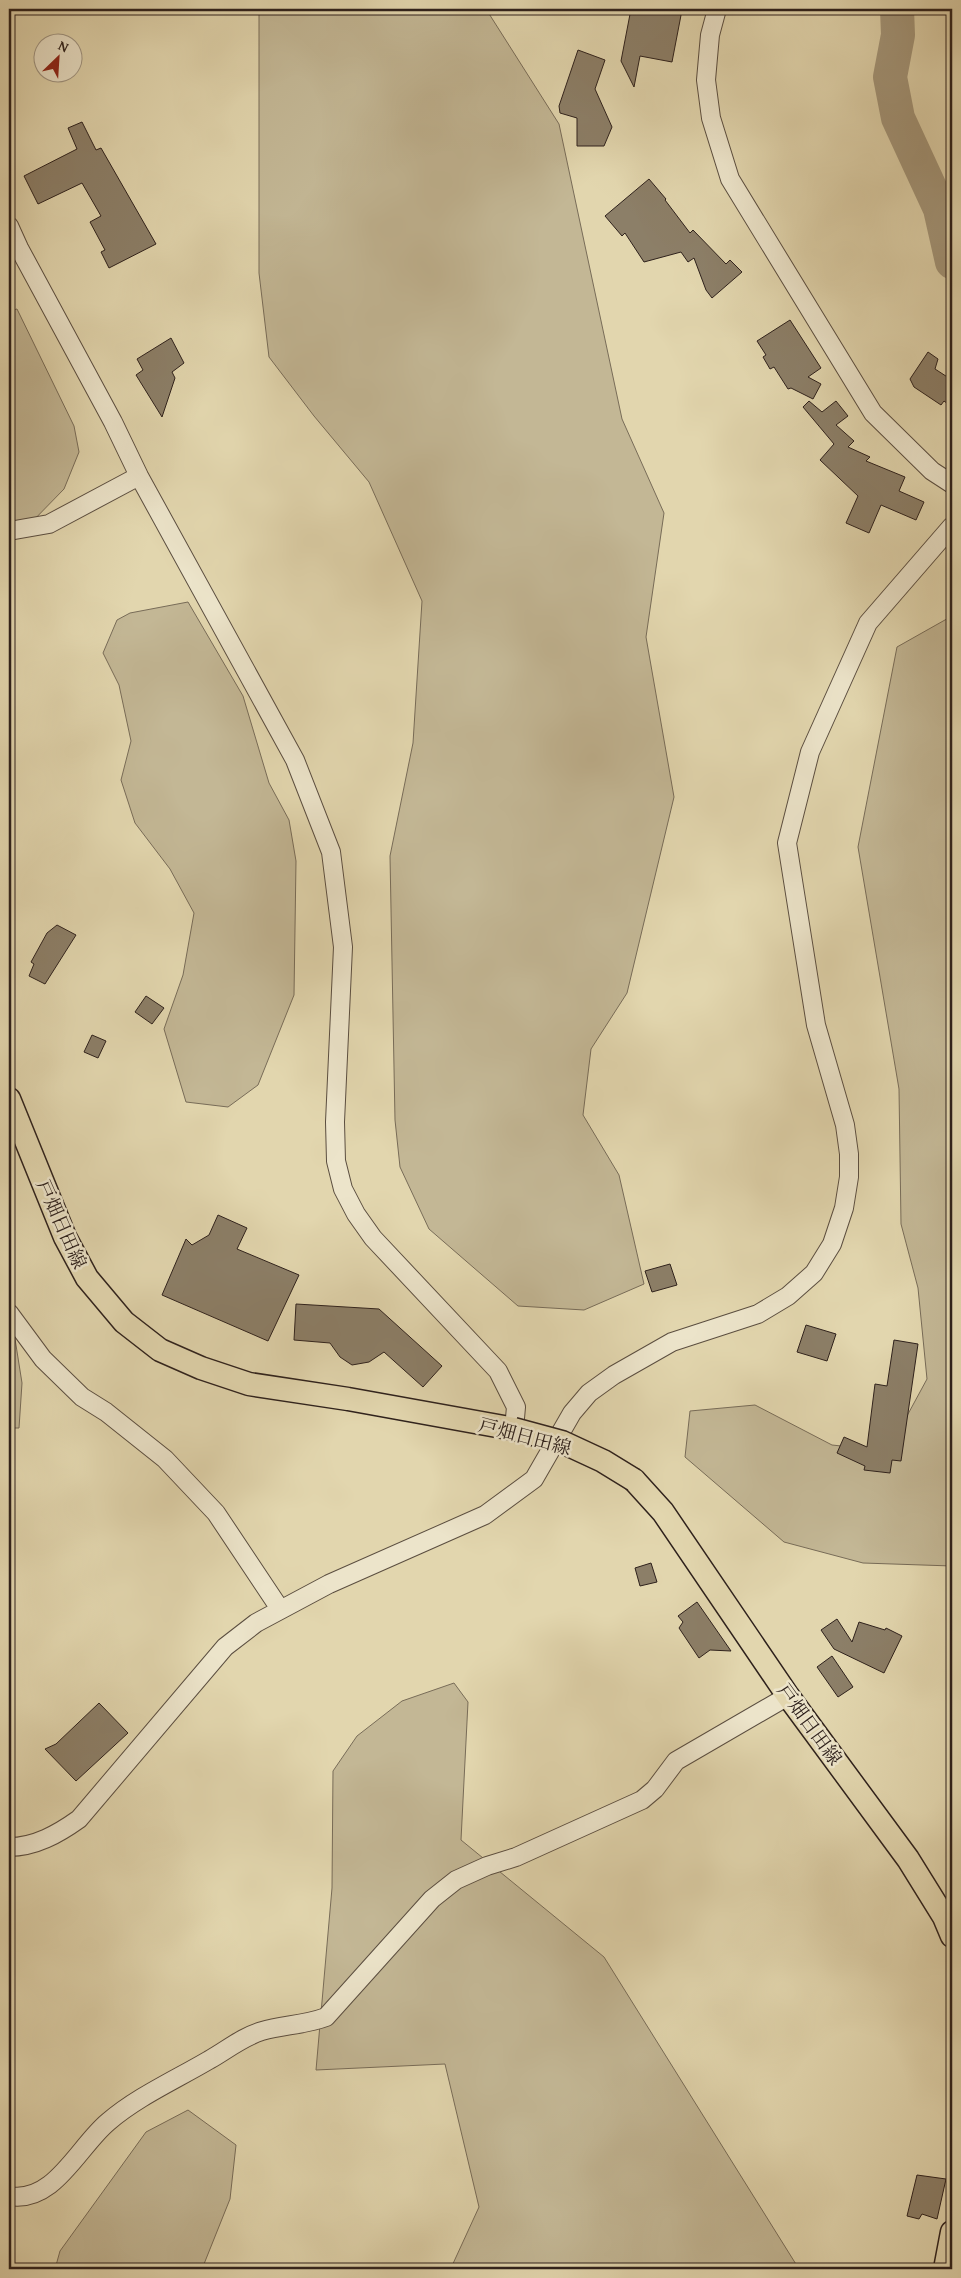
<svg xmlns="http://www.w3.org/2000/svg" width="961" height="2278" viewBox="0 0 961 2278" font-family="'Gentium Book Plus','Noto Serif JP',serif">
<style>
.green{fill:#c3b795;stroke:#786c58}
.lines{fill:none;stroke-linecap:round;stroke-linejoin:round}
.river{stroke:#a5987c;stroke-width:34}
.building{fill:#8c7f68;stroke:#2e211c}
.minor-casing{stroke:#5b4e40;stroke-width:20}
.major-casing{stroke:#2e211c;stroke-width:25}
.minor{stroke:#ece4ca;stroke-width:18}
.major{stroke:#e2d6ae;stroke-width:22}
.major-bridge-casing{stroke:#2e211c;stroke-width:25;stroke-linecap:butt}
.major-bridge{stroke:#e2d6ae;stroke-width:22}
.labels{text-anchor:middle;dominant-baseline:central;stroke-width:5;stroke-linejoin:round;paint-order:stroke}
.street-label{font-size:19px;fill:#2e211c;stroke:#ece4ca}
</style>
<rect width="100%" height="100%" fill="#e2d6ae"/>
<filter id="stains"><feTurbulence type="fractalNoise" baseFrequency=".004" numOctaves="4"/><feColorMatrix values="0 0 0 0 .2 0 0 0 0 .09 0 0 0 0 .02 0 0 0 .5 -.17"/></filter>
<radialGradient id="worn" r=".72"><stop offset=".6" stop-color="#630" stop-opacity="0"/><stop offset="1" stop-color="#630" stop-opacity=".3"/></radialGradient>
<!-- green -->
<path class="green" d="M259,9H486L559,124L622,419L664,513L646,637L674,797L627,993L591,1049L583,1115L619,1175L644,1284L584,1310L518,1306L429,1229L400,1167L395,1120L390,856L413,743L422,601L369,482L314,416L269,357L259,273Z
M17,309L74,426L79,452L64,489L26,528L9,521V311Z
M188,602L243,696L269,783L289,820L296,861L294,995L258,1085L228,1107L186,1102L164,1029L183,975L194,913L170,869L135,823L121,780L131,741L119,685L103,653L117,620L130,613Z
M952,616V1566L863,1563L784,1542L685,1457L690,1411L755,1405L832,1445L888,1451L927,1379L918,1288L901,1224L899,1089L858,847L897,647Z
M9,1301L22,1383L19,1428H9Z
M454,1683L468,1702L461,1840L604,1957L799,2269H448L451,2268L479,2207L445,2064L316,2070L332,1888L333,1771L357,1736L402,1701Z
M188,2110L236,2145L230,2199L202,2269H55L60,2251L146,2132Z"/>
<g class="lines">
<!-- river -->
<path class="river" d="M897,9L898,35L890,77L898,118L940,209L952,262"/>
</g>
<!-- building -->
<path class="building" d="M631,9L682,10L672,62L640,56L634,87L621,61Z
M578,50L605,60L595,89L612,127L604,146H577V118L560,113L559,106Z
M82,122L96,150L101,148L156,244L109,268L101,252L105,250L90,222L101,216L82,183L38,204L24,176L77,149L68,128Z
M649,179L666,199L665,200L690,233L693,230L726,264L730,260L742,272L712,298L706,290L694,258L688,262L681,252L644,262L625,233L622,236L605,216Z
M790,320L821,368L808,377L821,384L813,399L791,388L788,389L774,367L770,369L763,357L766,355L757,341Z
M171,338L184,363L172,372L175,378L162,417L136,375L143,370L137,359Z
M928,352L938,359L935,369L952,380V407L944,401L941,405L914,387L910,379Z
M809,401L822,412L836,401L848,416L836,425L854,441L848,447L870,457L866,461L905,477L899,491L924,502L916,520L881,505L869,533L846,523L858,496L820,460L834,444L803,407Z
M57,925L76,935L45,984L29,976L34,964L31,962L47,933Z
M146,996L164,1008L152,1024L135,1012Z
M92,1035L106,1041L98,1058L84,1052Z
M218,1215L247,1228L237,1249L299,1275L268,1341L162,1295L186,1239L192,1245L209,1235Z
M670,1264L677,1285L652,1292L645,1271Z
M296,1304L379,1309L442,1366L423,1387L384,1352L369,1362L352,1365L340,1357L330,1343L294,1340Z
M806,1325L836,1334L827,1361L797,1352Z
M894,1340L918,1344L901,1461L892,1460L890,1473L864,1470L865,1466L837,1453L844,1437L867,1447L875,1384L887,1386Z
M651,1563L657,1582L640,1586L635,1568Z
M697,1602L731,1651L710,1650L699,1658L679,1628L683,1622L678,1616Z
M837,1619L852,1642L859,1622L885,1630L886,1628L902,1636L884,1673L834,1649L821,1630Z
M832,1656L853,1687L838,1697L817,1667Z
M99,1703L128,1733L76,1781L45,1749L56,1744Z
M917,2175L946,2179L937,2219L922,2214L919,2219L907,2216Z"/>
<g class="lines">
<!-- minor casing -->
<g class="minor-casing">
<path id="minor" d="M717,9L710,35L706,80L711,118L730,179L873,413L932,471L952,484
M9,226L19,248L113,422L139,476L295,760L331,852L343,947L335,1122L336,1161L343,1189L356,1214L373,1238L498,1371L516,1407L514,1429
M9,531L49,524L139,476
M9,1313L43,1359L82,1397L106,1412L165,1459L216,1513L280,1609
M9,1847C35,1847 58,1834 79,1819L225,1647L256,1623L329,1584L485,1515L534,1479L572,1413L589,1393L614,1375L672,1342L758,1314L788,1296L814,1273L832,1244L844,1208L849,1177V1154L845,1125L816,1025L787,843L810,752L868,623L952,526
M9,2196C54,2204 78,2147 108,2122C137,2097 175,2080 209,2060C227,2050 242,2037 262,2031C283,2025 305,2025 326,2017L432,1899L456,1880L487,1866L516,1857L642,1800L655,1789L676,1761L788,1696"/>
</g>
<!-- major casing -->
<g class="major-casing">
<path id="major" d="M9,1099L65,1237L87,1278L124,1322L160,1350L201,1368L249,1384L348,1399L514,1429
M634,1480L663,1512L788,1696L908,1859L944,1917L952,1936
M945,2269L952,2232"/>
</g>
<!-- minor -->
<use href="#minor" class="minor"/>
<!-- major -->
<use href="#major" class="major"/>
<!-- major-bridge casing -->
<g class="major-bridge-casing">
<path id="major-bridge" d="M514,1429L562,1442L603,1461L634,1480"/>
</g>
<!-- major-bridge -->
<use href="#major-bridge" class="major-bridge"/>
</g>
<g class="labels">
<!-- street labels -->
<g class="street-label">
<text transform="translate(62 1224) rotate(66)">戸畑日田線</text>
<text transform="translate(525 1436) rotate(15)">戸畑日田線</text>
<text transform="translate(810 1724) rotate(54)">戸畑日田線</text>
</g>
</g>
<!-- margin -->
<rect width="961" height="2278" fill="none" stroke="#e2d6ae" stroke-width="30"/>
<rect x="10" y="10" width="941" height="2258" fill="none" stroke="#2e211c" stroke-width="2.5"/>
<rect x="15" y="15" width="931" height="2248" fill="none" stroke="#2e211c"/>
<!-- north arrow -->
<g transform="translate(58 58) rotate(25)"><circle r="24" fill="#ece4ca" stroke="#a09684"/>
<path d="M0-4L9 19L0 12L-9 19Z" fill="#8f2418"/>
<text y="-8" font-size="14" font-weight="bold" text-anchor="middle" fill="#2e211c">N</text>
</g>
<rect width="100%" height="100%" filter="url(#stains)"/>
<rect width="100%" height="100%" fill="url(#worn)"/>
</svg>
